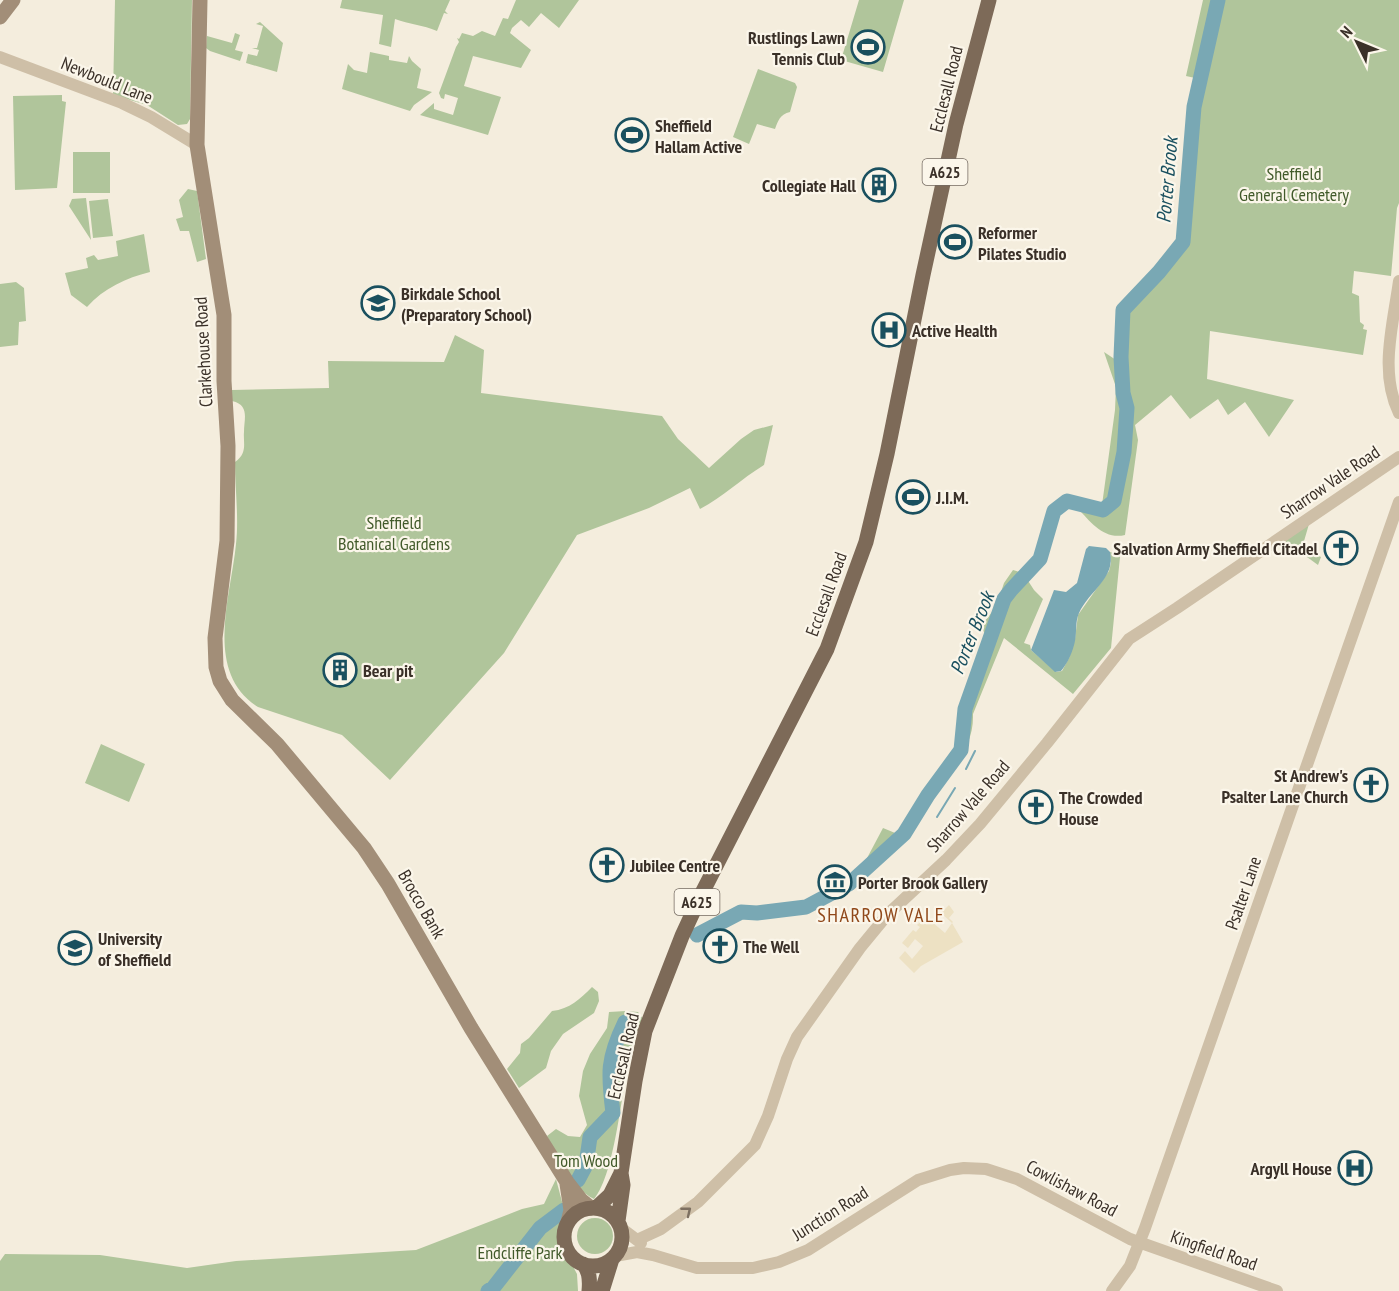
<svg xmlns="http://www.w3.org/2000/svg" width="1399" height="1291" viewBox="0 0 1399 1291" font-family="'PT Sans Narrow',sans-serif">
<style>
.green{fill:#b0c59b}
.plaza{fill:#ede1c3}
.water{fill:#79a8b4}
.lines{fill:none;stroke-linecap:round;stroke-linejoin:round}
.stream{stroke:#79a8b4;stroke-width:2}
.river{stroke:#79a8b4;stroke-width:15}
.tertiary{stroke:#cebfa7;stroke-width:12}
.secondary{stroke:#a28e78;stroke-width:15}
.primary{stroke:#7d6a58;stroke-width:15}
.oneway{stroke:#7d7061}
.labels{text-anchor:middle;dominant-baseline:central;stroke-width:4.5;stroke-linejoin:round;paint-order:stroke}
.shield{fill:#fbf6ea;stroke:#746b62;stroke-width:1.5}
.shield-label{font-size:16px;font-weight:bold;fill:#3a3028}
.poi-label{font-size:18px;font-weight:bold;fill:#3a3028;stroke:#fbf6ea;text-anchor:start}
.street-label{font-size:18px;fill:#3a3028;stroke:#fbf6ea}
.park-label{font-size:18px;fill:#415a2a;stroke:#fbf6ea}
.water-label{font-size:20px;font-style:italic;fill:#1a505f;stroke:#fbf6ea}
.neighbourhood-label{font-size:20px;letter-spacing:1.5px;fill:#90481a;stroke:#fbf6ea}
</style>
<rect width="100%" height="100%" fill="#f4eddd"/>
<!-- green -->
<path class="green" d="M115,0H192L190,119L187,124L178,125L147,105L113,95Z
M342,0H450L445,11L448,14L444,13L437,31C423,25 409,24 395,19L391,47L379,44L383,15L340,8Z
M516,0H579L559,28L541,13L529,27L521,20L512,28L510,33L531,50L521,68L473,56L464,86L501,97L488,135L420,115L434,103V109L453,115L458,98L445,94L444,99L441,98L439,93L456,47L459,42L457,38L459,39L462,33L473,36L482,31L495,36L503,18L508,19Z
M859,0H904L883,72L841,60Z
M1203,0H1213L1195,78L1186,76Z
M1225,0H1399V203L1397,208L1391,276L1354,271L1352,293L1359,296L1360,322L1364,325L1363,329L1367,330L1363,355L1210,331L1207,379L1294,400L1269,437L1245,402L1228,415L1218,399L1190,419L1171,395L1135,425L1138,440L1125,535C1100,541 1085,514 1069,499L1102,505L1115,410L1116,387L1104,352L1116,360L1118,323L1126,307L1160,272L1183,243L1194,126Z
M260,22L283,43L277,72L246,63L248,54L257,56L259,50L252,48H257L263,26L256,24Z
M235,33L240,35L235,50L243,52L240,61L210,51L206,48L207,36L232,43Z
M370,52L389,56V60L407,63L409,56L412,61L421,69L417,88L432,92L414,105L410,111L342,89L348,64L354,70L367,73Z
M758,69L795,83L797,87L790,112C780,114 778,121 775,129L757,124L749,144L733,137Z
M62,95V101L66,102L57,188L15,190L13,96Z
M73,152H110V193H73Z
M188,189L197,191L206,259L197,262L189,231H180L176,219L183,217L179,200Z
M86,198L91,240L69,206L72,199Z
M108,199L113,236L93,238L89,201Z
M144,234L150,272C126,278 104,288 87,307L71,295L65,273L88,268L86,258L94,255L98,260L118,256L116,241Z
M16,282L24,288L26,321L19,322L18,345L0,347V284Z
M455,335L484,350L481,393L662,416L678,439L709,468L741,439L754,430L773,425L764,465C741,479 723,497 700,509L690,488L649,508L577,535L504,653L390,780L342,735L258,707C203,672 231,596 236,544C239,518 235,489 235,462C248,453 243,443 244,432C244,419 250,405 232,401V390L329,388L328,361L444,362Z
M1309,524L1302,548L1321,557L1318,565L1285,541Z
M1110,552L1120,555V557L1111,648L1073,694L1004,638L973,714C974,746 956,761 939,785C927,801 918,820 906,837L899,835L869,862L866,860L883,828L900,835L958,741L961,711L985,634L981,626L996,607L1004,583L1013,570L1023,573L1034,590L1043,599L1024,643L1030,645L1031,650L1056,672L1062,671L1069,658L1075,639L1078,615L1109,571L1111,563Z
M101,744L145,764L129,802L85,783Z
M592,987L598,992L599,1001L594,1013L563,1034L551,1051L546,1068L519,1088L507,1069L520,1053L521,1044L529,1038L552,1011C570,1009 580,999 592,987Z
M626,1011L638,1012L643,1019C639,1028 633,1039 631,1049C622,1085 616,1173 594,1199C572,1188 558,1158 547,1136L556,1129L568,1136L580,1137L587,1125L579,1096L583,1071L590,1054L607,1028L609,1012Z
M556,1179L565,1213L560,1221L557,1236L577,1274L578,1291H0V1261L5,1254L100,1255L187,1268L236,1261L416,1250L522,1209L544,1204Z
M577 1236a18 18 0 1 1 36 0a18 18 0 1 1-36 0Z"/>
<!-- plaza -->
<path class="plaza" d="M949,905L954,912L949,918L953,922L952,923L963,942L921,966L914,973L899,958L905,951L912,959L923,946L915,939L908,948L902,943L913,930L916,932L920,927L917,925L926,917L945,933L952,923L941,913Z"/>
<!-- water -->
<path class="water" d="M1089,546L1106,548L1110,552C1116,578 1089,591 1079,613C1075,622 1077,631 1075,641C1073,651 1068,663 1061,671L1055,672L1031,650L1054,590L1066,592L1077,583L1086,549Z"/>
<g class="lines">
<!-- stream -->
<path class="stream" d="M966,769L975,751
M937,817L955,788"/>
<!-- river -->
<path class="river" d="M697,935L741,912L757,913L806,907L849,884L904,834L928,795L961,750L965,709L1004,599L1011,590L1040,559L1054,511L1067,501L1103,510L1114,501L1124,452L1127,408L1123,393L1121,357L1123,310L1159,272L1183,242L1194,107L1218,0
M578,1180L586,1165L590,1137L613,1113C608,1073 607,1059 625,1022
M488,1291L493,1288L540,1228L564,1210"/>
<!-- tertiary -->
<path class="tertiary" d="M0,57L122,103L151,117L197,145
M1399,281C1393,325 1379,372 1399,413
M621,1228L641,1243
M637,1240L661,1229L698,1202L755,1145L768,1116L787,1059L797,1037L860,948L888,914L946,860L980,824L1047,743L1129,639L1177,608L1399,457
M615,1256L637,1252L653,1255L697,1268H753L779,1262L808,1250L918,1180L950,1170L964,1168L986,1169L1017,1179L1130,1239L1277,1291
M1112,1291L1130,1266L1145,1228L1399,502"/>
<!-- secondary -->
<path class="secondary" d="M200,0L197,145L224,315V381L228,446L227,541L215,638L216,667L220,681L232,700L277,744L364,848L388,884L471,1028L567,1182L581,1200L591,1208
M0,17L13,0
M567,1184L571,1210L568,1222"/>
<!-- primary -->
<path class="primary" d="M596,1208L610,1195L621,1173L635,1081L645,1031L682,936L700,897L827,649L866,542L887,454L923,275L956,124L989,0
M564 1237a29 29 0 1 1 58 0a29 29 0 1 1-58 0Z
M618,1221L623,1185L621,1173
M583,1264C590,1271 590,1281 589,1291
M602,1291L612,1259"/>
</g>
<!-- one-way arrows -->
<defs><path id="oneway-chevron" d="M-2-3.5L2.5 0L-2 3.5" fill="none" stroke-width="1.6" stroke-linecap="round" stroke-linejoin="round" transform="scale(1.5)"/></defs>
<use class="oneway" href="#oneway-chevron" transform="translate(687 1211) rotate(-39)"/>
<!-- icons -->
<defs>
<g id="stadium-ring" transform="scale(1.725)"><circle r="9.5" fill="#fbf6ea" stroke="#1a505f" stroke-width="1.5"/><path d="M0-5a6.5 5 0 1 0 0 10a6.5 5 0 1 0 0-10ZM-3.5-1.8h7v3.6h-7Z" fill="#1a505f"/></g>
<g id="building-ring" transform="scale(1.725)"><circle r="9.5" fill="#fbf6ea" stroke="#1a505f" stroke-width="1.5"/><path d="M-4-6H4V6H1V3H-1V6H-4ZM-2.5-4.3h1.7v1.8h-1.7ZM.8-4.3h1.7v1.8H.8ZM-2.5-1h1.7V.8h-1.7ZM.8-1h1.7V.8H.8Z" fill="#1a505f"/></g>
<g id="school-ring" transform="scale(1.725)"><circle r="9.5" fill="#fbf6ea" stroke="#1a505f" stroke-width="1.5"/><path d="M0-5L7-2L0 1L-7-2ZM-4 1L0 2.5L4 1V4Q0 6-4 4Z" fill="#1a505f"/></g>
<g id="hospital-ring" transform="scale(1.725)"><circle r="9.5" fill="#fbf6ea" stroke="#1a505f" stroke-width="1.5"/><path d="M-5-5h3v3.5h4V-5h3V5h-3V1.5h-4V5h-3Z" fill="#1a505f"/></g>
<g id="church-ring" transform="scale(1.725)"><circle r="9.5" fill="#fbf6ea" stroke="#1a505f" stroke-width="1.5"/><path d="M-1.2-6h2.4v3.5h3.3v2.4h-3.3V6h-2.4V-.1h-3.3v-2.4h3.3Z" fill="#1a505f"/></g>
<g id="museum-ring" transform="scale(1.725)"><circle r="9.5" fill="#fbf6ea" stroke="#1a505f" stroke-width="1.5"/><path d="M0-6L6-3V-2H-6V-3ZM-5-1h2V3h-2ZM-1-1h2V3h-2ZM3-1h2V3H3ZM-6 4H6V6H-6Z" fill="#1a505f"/></g>
<g id="university-ring" transform="scale(1.725)"><circle r="9.5" fill="#fbf6ea" stroke="#1a505f" stroke-width="1.5"/><path d="M0-5L7-2L0 1L-7-2ZM-4 1L0 2.5L4 1V4Q0 6-4 4Z" fill="#1a505f"/></g>
</defs>
<g fill-rule="evenodd">
<use href="#stadium-ring" x="868" y="47"/>
<use href="#stadium-ring" x="632" y="135"/>
<use href="#building-ring" x="879" y="185"/>
<use href="#stadium-ring" x="955" y="242"/>
<use href="#school-ring" x="378" y="303"/>
<use href="#hospital-ring" x="889" y="330"/>
<use href="#stadium-ring" x="913" y="497"/>
<use href="#church-ring" x="1341" y="548"/>
<use href="#building-ring" x="340" y="670"/>
<use href="#church-ring" x="1371" y="785"/>
<use href="#church-ring" x="1036" y="807"/>
<use href="#church-ring" x="607" y="865"/>
<use href="#museum-ring" x="835" y="882"/>
<use href="#church-ring" x="720" y="946"/>
<use href="#university-ring" x="75" y="948"/>
<use href="#hospital-ring" x="1355" y="1168"/>
</g>
<g class="labels">
<!-- shield labels -->
<g class="shield">
<rect x="922.5" y="159" width="45" height="26" rx="4.5"/>
<rect x="674.5" y="889" width="45" height="26" rx="4.5"/>
</g>
<g class="shield-label">
<text x="945" y="172">A625</text>
<text x="697" y="902">A625</text>
</g>
<!-- poi labels -->
<g class="poi-label">
<text x="845" y="37" text-anchor="end">Rustlings Lawn<tspan x="845" dy="21">Tennis Club</tspan></text>
<text x="655" y="125">Sheffield<tspan x="655" dy="21">Hallam Active</tspan></text>
<text x="856" y="185" text-anchor="end">Collegiate Hall</text>
<text x="978" y="232">Reformer<tspan x="978" dy="21">Pilates Studio</tspan></text>
<text x="401" y="293">Birkdale School<tspan x="401" dy="21">(Preparatory School)</tspan></text>
<text x="912" y="330">Active Health</text>
<text x="936" y="497">J.I.M.</text>
<text x="1318" y="548" text-anchor="end">Salvation Army Sheffield Citadel</text>
<text x="363" y="670">Bear pit</text>
<text x="1348" y="775" text-anchor="end">St Andrew's<tspan x="1348" dy="21">Psalter Lane Church</tspan></text>
<text x="1059" y="797">The Crowded<tspan x="1059" dy="21">House</tspan></text>
<text x="630" y="865">Jubilee Centre</text>
<text x="858" y="882">Porter Brook Gallery</text>
<text x="98" y="938">University<tspan x="98" dy="21">of Sheffield</tspan></text>
<text x="743" y="946">The Well</text>
<text x="1332" y="1168" text-anchor="end">Argyll House</text>
</g>
<!-- street labels -->
<g class="street-label">
<text transform="translate(107 80) rotate(22)">Newbould Lane</text>
<text transform="translate(946 89) rotate(-76)">Ecclesall Road</text>
<text transform="translate(203 352) rotate(-93)">Clarkehouse Road</text>
<text transform="translate(1330 482) rotate(-34)">Sharrow Vale Road</text>
<text transform="translate(826 594) rotate(-70)">Ecclesall Road</text>
<text transform="translate(968 806) rotate(-49)">Sharrow Vale Road</text>
<text transform="translate(1243 893) rotate(-71)">Psalter Lane</text>
<text transform="translate(422 904) rotate(60)">Brocco Bank</text>
<text transform="translate(623 1056) rotate(-77)">Ecclesall Road</text>
<text transform="translate(1072 1188) rotate(28)">Cowlishaw Road</text>
<text transform="translate(830 1213) rotate(-32)">Junction Road</text>
<text transform="translate(1214 1250) rotate(19)">Kingfield Road</text>
</g>
<!-- park labels -->
<g class="park-label">
<text x="1294" y="173">Sheffield<tspan x="1294" dy="21">General Cemetery</tspan></text>
<text x="394" y="522">Sheffield<tspan x="394" dy="21">Botanical Gardens</tspan></text>
<text x="586" y="1160">Tom Wood</text>
<text x="520" y="1252">Endcliffe Park</text>
</g>
<!-- water labels -->
<g class="water-label">
<text transform="translate(1167 180) rotate(-85)">Porter Brook</text>
<text transform="translate(972 633) rotate(-68)">Porter Brook</text>
</g>
<!-- neighbourhood labels -->
<g class="neighbourhood-label">
<text x="881" y="915">SHARROW VALE</text>
</g>
</g>
<!-- north arrow -->
<g transform="translate(1357 42) rotate(313)" stroke="#fbf6ea" stroke-width="4.5" paint-order="stroke">
<path d="M0-4.5L10 22L0 15L-10 22Z" fill="#3a3028"/>
<text y="-9" font-size="16" font-weight="bold" text-anchor="middle" fill="#3a3028">N</text>
</g>
</svg>
